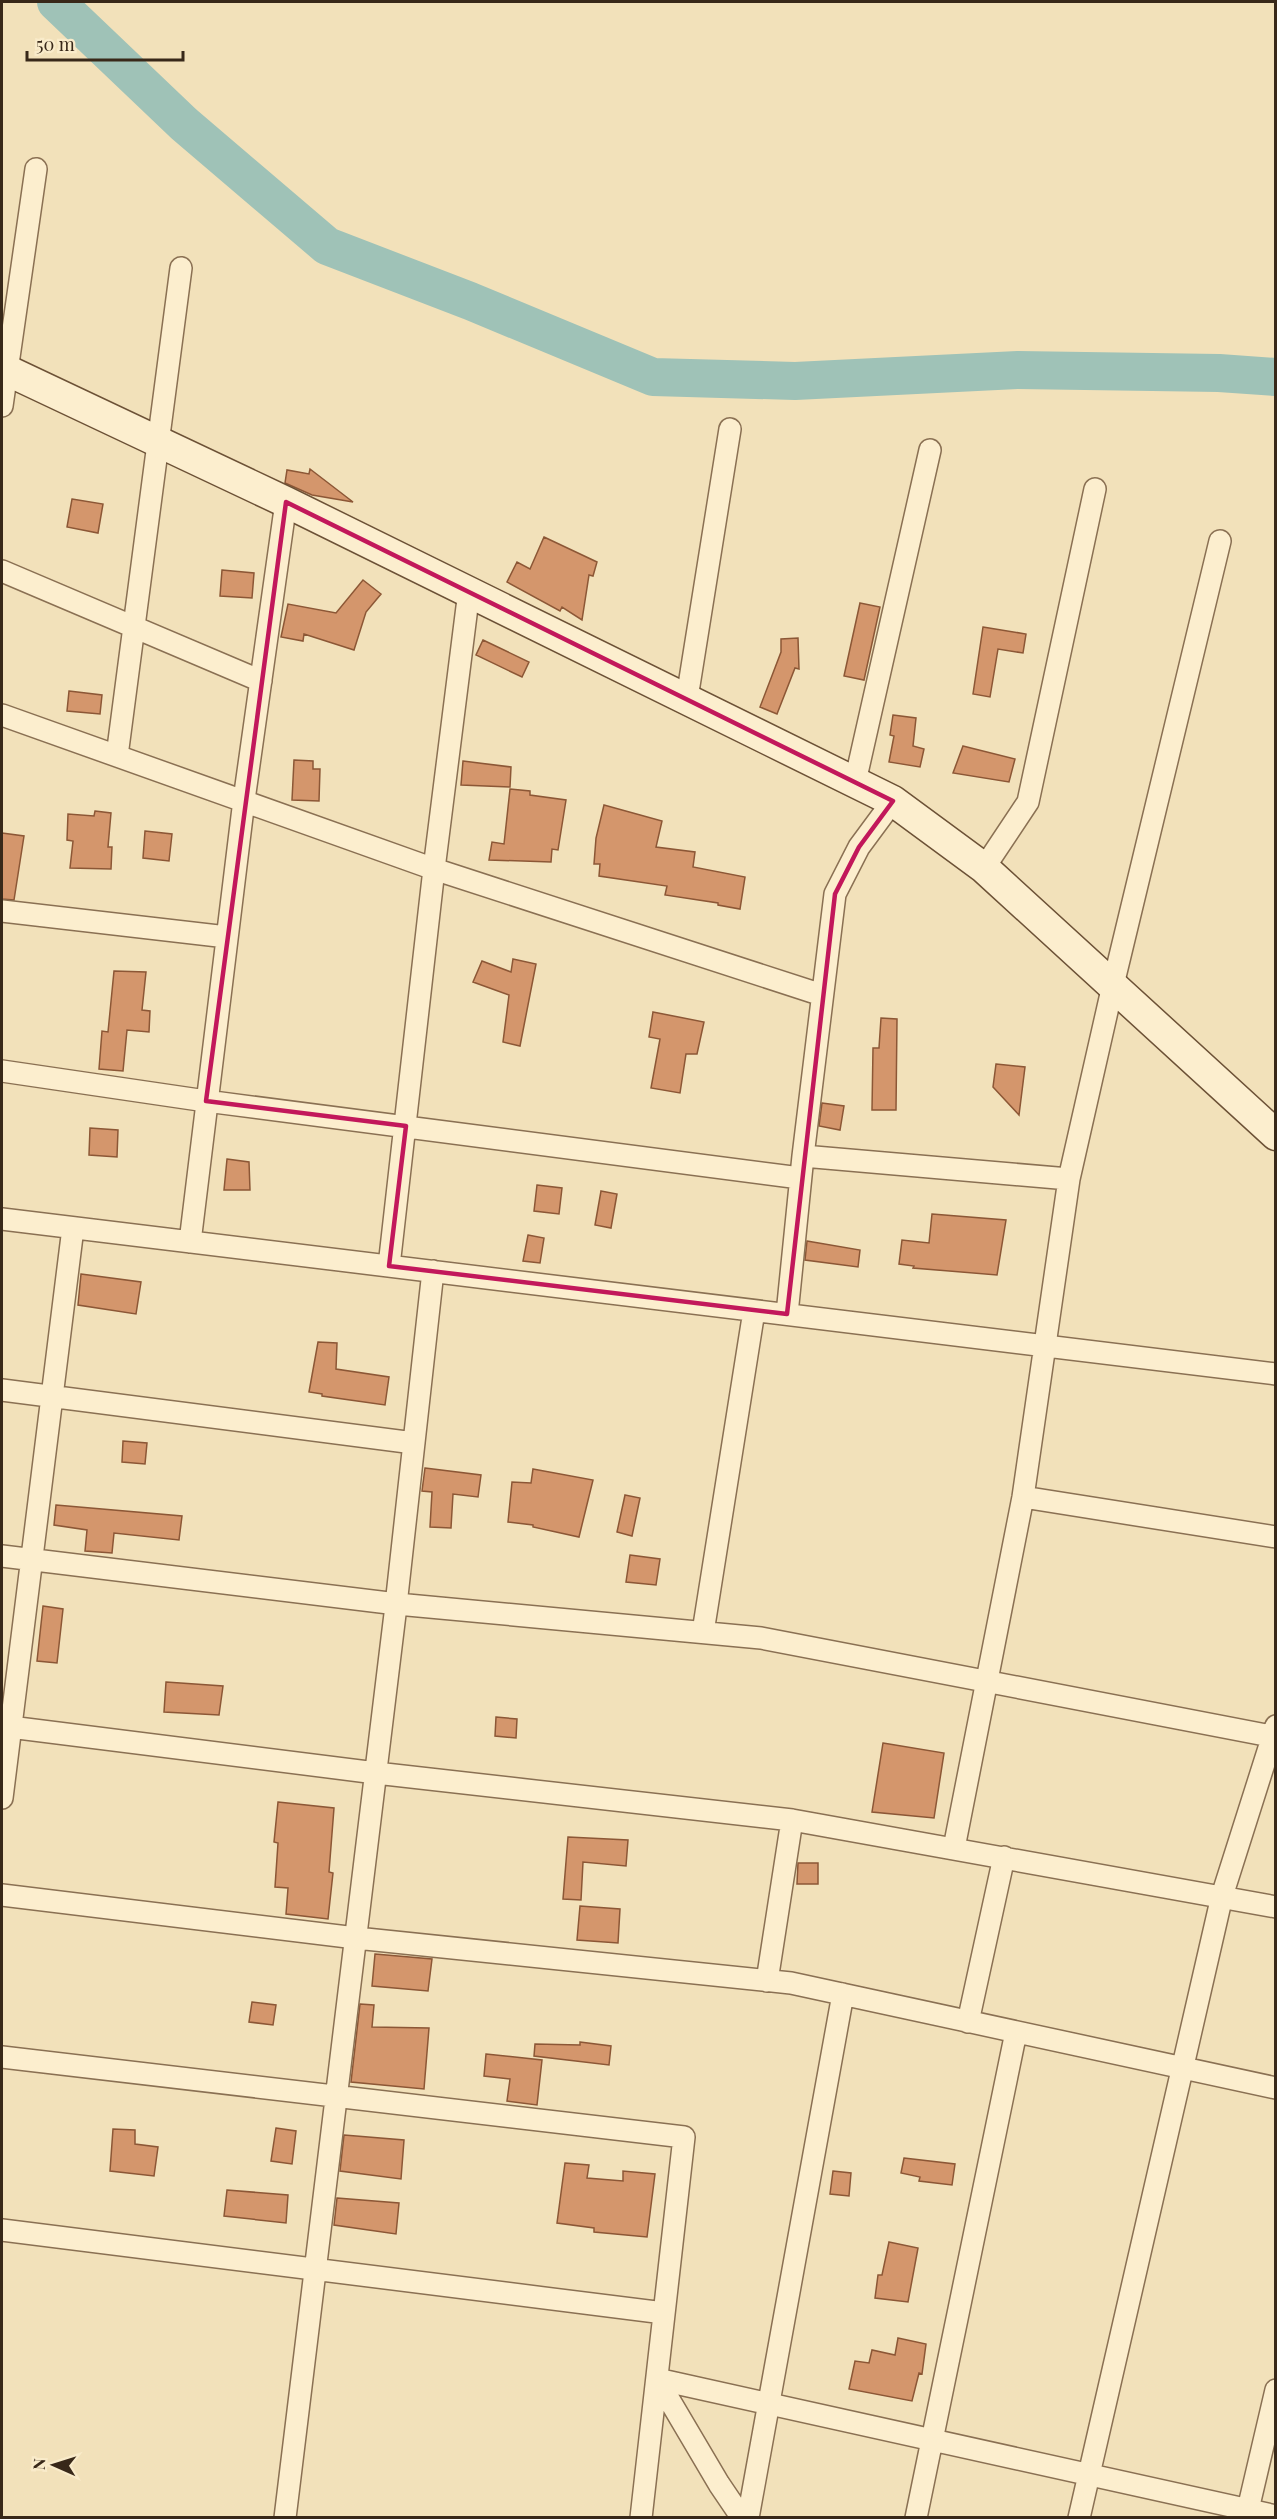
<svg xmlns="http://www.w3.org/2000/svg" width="1277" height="2519" viewBox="0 0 1277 2519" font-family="'Playfair Display',serif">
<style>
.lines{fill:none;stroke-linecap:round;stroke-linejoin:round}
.river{stroke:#9fc2b7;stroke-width:38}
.building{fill:#d4966c;stroke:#8c5736;stroke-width:1.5}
.street-casing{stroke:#8a7053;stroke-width:24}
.secondary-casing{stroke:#6c5136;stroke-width:33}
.street{stroke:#fceece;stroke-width:21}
.secondary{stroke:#fceece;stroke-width:30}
.marked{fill:none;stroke:#c2185b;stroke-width:4.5;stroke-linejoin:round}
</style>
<rect width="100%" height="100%" fill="#f2e1ba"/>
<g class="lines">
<!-- river -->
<path class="river" d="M56,2L184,124L327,246L470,301L653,377L795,381L1018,370L1219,373L1276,377"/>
</g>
<!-- building -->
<path class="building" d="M310,469L353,502L312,495L285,483L287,470L309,474Z
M72,499L103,504L98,533L67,527Z
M544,537L597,562L593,576L589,575L582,620L562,607L560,611L507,582L517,562L530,569Z
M222,570L254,573L252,598L220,596Z
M363,580L381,594L366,612L354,650L304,634L303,641L281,637L288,604L336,613Z
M860,603L880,607L864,680L844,676Z
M983,627L1026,634L1023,653L998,649L990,697L973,694Z
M798,638L799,669L795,668L777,714L760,707L781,652V639Z
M483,640L529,662L522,677L476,655Z
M69,691L102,695L100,714L67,711Z
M893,715L916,718L913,746L924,749L920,767L889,762L894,736L890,735Z
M963,746L1015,759L1009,782L953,773Z
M294,760L313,761V769H320L319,801L292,800Z
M463,761L511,767L510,787L461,785Z
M510,789L530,791V795L566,800L558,850L552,849L551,862L489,860L492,842L504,844Z
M604,805L662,821L656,847L695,852L693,867L745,877L740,909L718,905V903L665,895L667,886L599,876L600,864H594L596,838Z
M95,811L111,813L108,847H112L111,869L70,868L73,841L67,840L68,814L94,816Z
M145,831L172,834L169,861L143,858Z
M2,833L24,836L14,900L2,899Z
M513,959L536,964L520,1046L503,1042L509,995L473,982L482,961L511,972Z
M114,971L146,972L142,1010L150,1011L149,1032L127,1030L123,1071L99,1069L102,1031L108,1032Z
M653,1012L704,1022L697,1054H686L680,1093L651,1088L660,1039L649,1037Z
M881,1018L897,1019L896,1110H872L873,1048H879Z
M996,1064L1025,1067L1019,1115L993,1087Z
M822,1103L844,1106L840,1130L819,1126Z
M90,1128L118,1130L117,1157L89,1155Z
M227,1159L249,1162L250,1190H224Z
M537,1185L562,1188L559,1214L534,1211Z
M601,1191L617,1194L611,1228L595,1225Z
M932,1214L1006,1220L997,1275L913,1268L914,1266L899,1264L902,1240L929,1243Z
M528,1235L544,1238L540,1263L523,1261Z
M807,1241L860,1250L858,1267L805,1260Z
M81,1274L141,1282L136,1314L78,1305Z
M318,1342L337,1343L336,1369L389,1377L385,1405L322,1396V1394L309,1392Z
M123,1441L147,1443L145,1464L122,1462Z
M425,1468L481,1475L478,1497L453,1494L451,1528L430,1527L432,1492L422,1491Z
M533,1469L593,1480L579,1537L533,1527V1525L508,1522L512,1482L531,1483Z
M625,1495L640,1498L632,1536L617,1532Z
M56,1505L182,1516L179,1540L114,1533L112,1553L85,1551L87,1530L54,1525Z
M630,1555L660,1559L656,1585L626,1582Z
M43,1606L63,1609L57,1663L37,1661Z
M166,1682L223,1686L219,1715L164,1712Z
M496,1717L517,1719L516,1738L495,1736Z
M883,1743L944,1753L934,1818L872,1812Z
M278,1802L334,1808L329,1872L333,1873L328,1919L286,1914L288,1888L275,1887L278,1843L274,1842Z
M568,1837L628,1840L626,1866L583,1862L581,1900L563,1899Z
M798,1863H818V1884H797Z
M580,1906L620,1909L618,1943L577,1940Z
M375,1954L432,1959L428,1991L372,1986Z
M252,2002L276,2005L273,2025L249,2022Z
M360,2004L374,2005L372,2027L429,2028L424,2089L351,2082Z
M580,2042L611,2046L609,2065L534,2056L535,2044L580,2045Z
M486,2054L542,2060L537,2105L507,2101L510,2079L484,2076Z
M276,2128L296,2131L292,2164L271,2161Z
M113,2129L135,2130V2144L158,2147L154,2176L110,2171Z
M344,2135L404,2140L401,2179L340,2171Z
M904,2158L955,2164L952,2185L919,2181L920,2177L901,2173Z
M565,2163L589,2165L587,2178L623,2181V2171L655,2174L647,2237L594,2232V2228L557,2223Z
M833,2171L851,2173L849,2196L830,2194Z
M227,2190L288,2195L286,2223L224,2216Z
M337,2198L399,2203L396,2234L334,2225Z
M889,2242L918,2248L908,2302L875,2298L878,2275H882Z
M898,2338L926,2344L922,2374L919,2373L912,2401L849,2389L855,2361L869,2363L872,2350L895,2355Z"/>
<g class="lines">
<!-- street casing -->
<g class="street-casing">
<path id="street" d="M2,406L36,169
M2,571L261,681
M687,698L730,429
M2,715L434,869L822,995
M117,756L181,268
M855,782L930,450
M984,868L1028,802L1095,489
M2,911L227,937
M2,1071L206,1101L800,1178
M803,1156L1069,1179
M2,1219L1276,1374
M190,1242L244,800L286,502
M389,1266L434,869L469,591
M787,1314L803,1156L835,894L859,847L893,801
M2,1390L414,1443
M1023,1497L1276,1537
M2,1556L397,1604L761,1638L1276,1737
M703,1632L754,1311
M2,1726L376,1773L792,1820L1276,1907
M2,1798L73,1228
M954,1848L1023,1497L1069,1179L1113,985L1220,541
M2,1895L356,1938L791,1983L1276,2088
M767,1981L792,1820
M968,2022L1004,1857
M2,2057L684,2137L641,2518
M2,2230L664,2313
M657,2379L1276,2516
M657,2379L719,2484L742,2518
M285,2518L395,1614L433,1271
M748,2518L843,1994
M916,2518L1016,2032
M1079,2518L1222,1896L1276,1726
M1246,2518L1276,2390"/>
</g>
<!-- secondary casing -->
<g class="secondary-casing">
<path id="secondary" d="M2,368L286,502L893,801L984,868L1276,1135"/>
</g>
<!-- street -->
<use href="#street" class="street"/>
<!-- secondary -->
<use href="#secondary" class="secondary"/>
</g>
<!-- marked area -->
<path class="marked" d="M286,502L893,801L859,847L835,894L787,1314L389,1266L406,1126L206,1101Z"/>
<!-- border -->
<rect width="1277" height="2519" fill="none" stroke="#382819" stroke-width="6"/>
<!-- north arrow -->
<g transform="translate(54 2465) rotate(273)" stroke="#f9ebca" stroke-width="4.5" paint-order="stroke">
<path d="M0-4.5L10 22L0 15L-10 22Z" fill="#382819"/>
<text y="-9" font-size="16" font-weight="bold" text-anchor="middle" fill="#382819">N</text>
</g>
<!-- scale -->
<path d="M27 51v9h156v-9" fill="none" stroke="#382819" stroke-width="3"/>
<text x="36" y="51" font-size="18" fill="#382819" stroke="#f9ebca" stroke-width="4.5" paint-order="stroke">50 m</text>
</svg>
